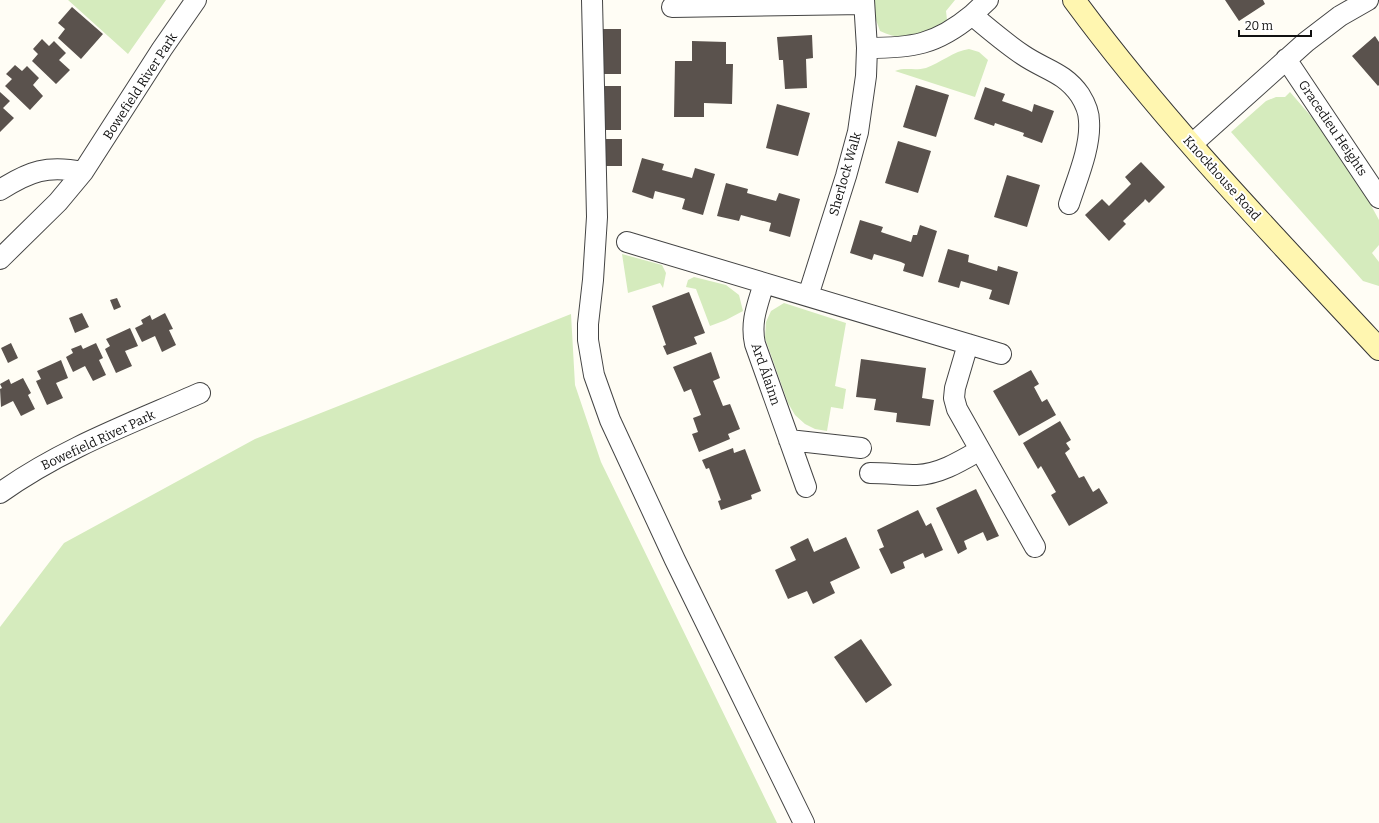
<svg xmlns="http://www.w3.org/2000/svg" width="1379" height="823" viewBox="0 0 1379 823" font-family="Bitter,serif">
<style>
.green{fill:#d5ebbd}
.building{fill:#5a524d}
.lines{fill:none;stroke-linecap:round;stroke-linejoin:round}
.street-casing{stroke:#444;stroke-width:22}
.secondary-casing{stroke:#333;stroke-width:24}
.street{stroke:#fff;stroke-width:20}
.secondary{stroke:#fff6b0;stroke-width:22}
.labels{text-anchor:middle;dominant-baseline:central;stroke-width:4;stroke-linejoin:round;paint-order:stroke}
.street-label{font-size:13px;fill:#111;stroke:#fff}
</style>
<rect width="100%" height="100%" fill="#fffdf5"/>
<!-- green -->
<path class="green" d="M68,0H166L128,54Z
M875,0H955L946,11L947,20C928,35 903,43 880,31L875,17Z
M969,49L979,52L988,60L975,97L895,71C905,67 915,71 926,68C940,63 954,51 969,49Z
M1290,92L1329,137L1350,167L1379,220V245L1372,253L1379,262V286L1363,281L1231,132L1266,101L1276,97H1285Z
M622,254L662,265L666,273L663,288L660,283L628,293Z
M694,277L726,285L739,295L743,311L726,320L710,326L696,289L686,287L688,280Z
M784,303L846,323L835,386L846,389L843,409L831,407L827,431L815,429L805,424L795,415L788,403L765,338L766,322L771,311Z
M571,314L575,385L601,462L777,823H0V627L64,543L255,439Z"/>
<!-- building -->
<path class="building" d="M1225,0H1263L1265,4L1239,21Z
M72,7L103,34L81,59L58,38L65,29L58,23Z
M603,29H621V74H603Z
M812,35L813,58L806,59L807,88L785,89L783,60H779L777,37Z
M1375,36L1379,42V85L1378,86L1352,56Z
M42,39L49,46L54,41L66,53L59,60L70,70L56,84L32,61L38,54L33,49Z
M692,41L726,42V64H733L732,104L704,103V117H674L675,61H692Z
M15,65L22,71L27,66L39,78L33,85L43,96L30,110L5,86L12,79L6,74Z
M916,85L949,95L936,137L903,127Z
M604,86H621V130H604Z
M985,87L1005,94L1002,101L1028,110L1032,112L1034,104L1054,111L1042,143L1023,136L1024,133L1021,132L995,123L994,126L974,119Z
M0,92L10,101L3,108L14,118L0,132Z
M777,104L810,113L798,156L766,148Z
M604,139H622V166H604Z
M898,141L931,151L918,193L885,183Z
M642,158L664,164L662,170L692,178L695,168L715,174L703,215L682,209L685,199L682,198L655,191L653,199L632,192Z
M1141,162L1165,187L1149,203L1145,199L1144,201L1123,221L1126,224L1109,241L1085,215L1102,199L1109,206L1131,184L1125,177Z
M1007,175L1040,185L1027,227L994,217Z
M726,183L748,189L747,193L776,201L779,193L800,199L790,237L769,231L771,223L741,215L739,221L717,216Z
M860,220L883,227L881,232L911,242L913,235H917L920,225L937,231L923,277L903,271L905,264L901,262L874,254L872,260L850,253Z
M948,249L969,255L968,262L997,271L998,266L1018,272L1009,305L989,299L992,290L961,281L959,288L938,282Z
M689,292L705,333L694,337L697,344L667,355L663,346L666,345L652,306Z
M117,298L121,307L114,310L110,300Z
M82,313L89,327L75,333L69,318Z
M165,313L173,329L169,330L176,345L162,352L155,336L142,342L135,328L143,324L141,320L150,315L152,320Z
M130,328L138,346L125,351L132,366L116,373L105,349L110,346L106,339Z
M11,343L18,358L8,363L1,348Z
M96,343L103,358L99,360L106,375L93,381L85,366L73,372L66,357L73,353L71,349L81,345L83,349Z
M711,352L720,378L713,381L723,406L730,404L740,429L728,434L730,439L699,452L692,434L698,432L693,418L701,415L691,389L684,392L673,367Z
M861,359L926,368L922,398L934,400L930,426L896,422L897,413L874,410L876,399L856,397Z
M61,360L68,378L56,383L63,398L47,405L36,381L41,379L37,371Z
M1031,370L1039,384L1034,387L1042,402L1047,399L1056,415L1019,436L993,391Z
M23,378L31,393L28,395L35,409L21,416L13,401L1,407L0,389L2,388L0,384L9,379L11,384Z
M1060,421L1071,440L1066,443L1070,449L1065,453L1079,478L1084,476L1093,492L1099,488L1108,503L1069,526L1051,495L1056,492L1041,466L1038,469L1023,443Z
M733,448L734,453L745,449L761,491L751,495L752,499L721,510L718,501L721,500L709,468L706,469L702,460Z
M976,489L999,536L987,541L983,532L964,541L967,549L958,554L936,508Z
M918,510L926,526L931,523L943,550L925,558L923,553L903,562L905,568L891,574L879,549L884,547L877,530Z
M846,537L860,568L830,582L835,593L813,604L807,591L788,599L775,570L796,560L790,547L808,538L814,552Z
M861,639L892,685L866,703L834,657Z"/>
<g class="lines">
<!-- street casing -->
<g class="street-casing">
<path id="street" d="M592,0L597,217L593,280L588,324V340L594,375L610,420L675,560L804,823
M672,7L864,4
M972,15L988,0
M867,48C912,48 936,45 972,15C989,29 1005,43 1023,55C1045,70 1064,72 1080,95C1085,103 1089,112 1089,121C1091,147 1077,179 1069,204
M1286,59L1379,198
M1191,145L1306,42L1340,16L1368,0
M0,190C30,171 47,165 83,172
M627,242L1001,354
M0,259L58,202L83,172L162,49L196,0
M764,283C758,304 750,321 755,344L806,487
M808,296L846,176L858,132L866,76L867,48L864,0
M968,344L955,388L954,398L957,409L1035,547
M789,440L861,448
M870,473C886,473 902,475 917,475C940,474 961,461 980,450
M0,493C61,449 132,423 200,393"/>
</g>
<!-- secondary casing -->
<g class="secondary-casing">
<path id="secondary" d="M1074,0C1166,125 1274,236 1379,349"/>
</g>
<!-- street -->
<use href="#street" class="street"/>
<!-- secondary -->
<use href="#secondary" class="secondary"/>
</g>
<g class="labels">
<!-- street labels -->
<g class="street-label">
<text transform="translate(140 86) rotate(-57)">Bowefield River Park</text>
<text transform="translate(1333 128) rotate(56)">Gracedieu Heights</text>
<text transform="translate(845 174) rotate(-74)">Sherlock Walk</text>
<text transform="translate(1222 178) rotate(48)">Knockhouse Road</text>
<text transform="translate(766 374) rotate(71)">Ard Álainn</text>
<text transform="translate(98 440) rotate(-25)">Bowefield River Park</text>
</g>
</g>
<!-- scale -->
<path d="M1239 30v6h72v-6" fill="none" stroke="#111111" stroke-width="2"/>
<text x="1245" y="30" font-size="12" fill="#111111" stroke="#ffffff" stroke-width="3" paint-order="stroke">20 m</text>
</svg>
